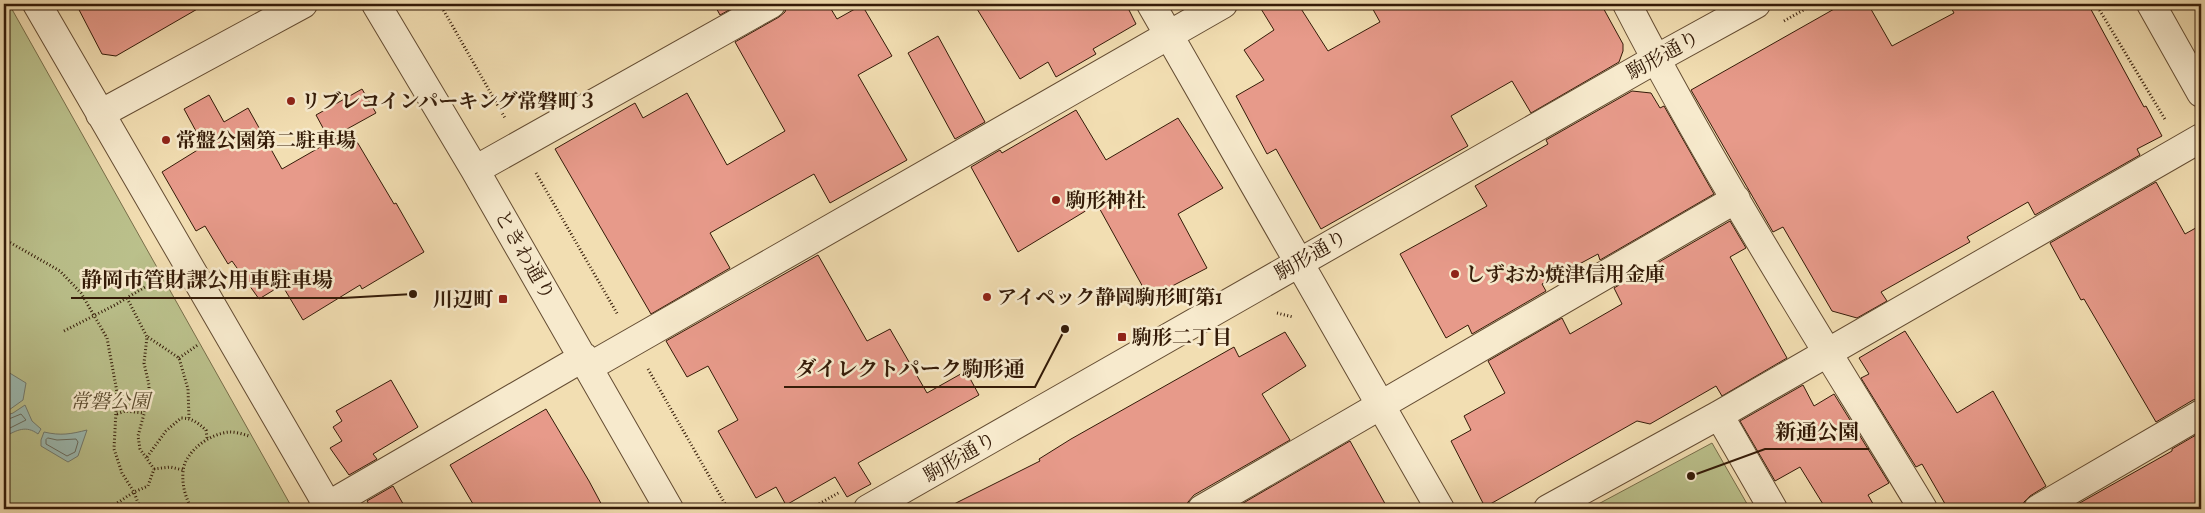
<svg xmlns="http://www.w3.org/2000/svg" width="2205" height="513" viewBox="0 0 2205 513" font-family="Alegreya,'Noto Serif JP',serif">
<style>
.green{fill:#bbc18c;stroke:#786e4a}
.water{fill:#9cbbb3;stroke:#727b6f}
.lines{fill:none;stroke-linecap:round;stroke-linejoin:round}
.shore{stroke:#686b5e;stroke-width:1}
.building{fill:#e79a8a;stroke:#341b08}
.minor-casing{stroke:#644c32;stroke-width:30}
.path{stroke:#341b08;stroke-width:3;stroke-dasharray:1 2.5;stroke-linecap:butt}
.minor{stroke:#f7eacd;stroke-width:28}
.poi-dot{fill:#8f2418;stroke:#f7eacd;stroke-width:2}
.labels{text-anchor:middle;dominant-baseline:central;stroke-width:5;stroke-linejoin:round;paint-order:stroke}
.street-label{font-size:20px;fill:#341b08;stroke:#f7eacd}
.poi-label{font-size:20px;font-weight:bold;fill:#341b08;stroke:#f7eacd;text-anchor:start}
.park-label{font-size:20px;font-style:italic;fill:#5c4d30;stroke:#f7eacd}
.leader{fill:none;stroke:#341b08;stroke-width:2}
.callout-dot{fill:#341b08;stroke:#f7eacd;stroke-width:2}
.callout-label{font-size:21px;text-anchor:middle;font-weight:bold;fill:#341b08;stroke:#f7eacd;stroke-width:5;stroke-linejoin:round;paint-order:stroke}
</style>
<rect width="100%" height="100%" fill="#f2deb2"/>
<filter id="stains"><feTurbulence type="fractalNoise" baseFrequency=".004" numOctaves="4"/><feColorMatrix values="0 0 0 0 .2 0 0 0 0 .09 0 0 0 0 .02 0 0 0 .5 -.17"/></filter>
<radialGradient id="worn" r=".72"><stop offset=".6" stop-color="#630" stop-opacity="0"/><stop offset="1" stop-color="#630" stop-opacity=".3"/></radialGradient>
<!-- green -->
<path class="green" d="M4,4H9L290,504L282,509H4Z
M1712,443L1750,509H1589Z"/>
<!-- water -->
<path class="water" d="M4,364L8,372L26,383L23,400L9,410L4,411Z
M25,405L32,421L41,429L38,434C26,425 17,430 4,437V416L13,413Z
M87,430L78,456L68,462L41,446V440L44,432C61,436 71,434 87,430Z"/>
<g class="lines">
<!-- shore -->
<path class="shore" d="M4,421L21,414L26,420L4,431
M48,438L57,440L76,439L78,442L75,452L67,456L46,444V440Z"/>
</g>
<!-- building -->
<path class="building" d="M76,4H206L116,56L102,54Z
M714,4H740L720,15Z
M787,4H828L837,19L862,5L892,56L858,75L907,160L830,203L814,174L710,233L730,268L651,314L555,149L635,103L643,118L687,93L727,165L785,131L735,42L779,17L785,12Z
M974,4H1126L1136,24L1093,49L1096,54L1056,77L1048,62L1020,79Z
M1258,4H1298L1328,51L1380,22L1370,4H1601L1623,44V51L1619,62L1531,113L1512,81L1451,116L1468,146L1321,229L1276,149L1267,154L1236,96L1264,80L1244,50L1274,30Z
M1843,4H1868L1892,46L1954,13L1949,4H2088L2144,107L2146,106L2162,136L2137,149L2140,155L2035,215L2028,202L1967,237L1970,242L1881,292L1887,301L1857,318L1832,311L1783,227L1773,232L1691,90Z
M938,36L985,122L955,139L908,53Z
M362,89L376,113L329,139L316,115Z
M1632,91L1651,93L1660,108L1664,106L1714,194L1600,260L1598,254L1542,284L1546,291L1472,334L1468,325L1446,338L1400,254L1487,206L1475,186L1548,144L1546,140Z
M209,95L224,122L248,108L282,169L350,130L394,204L396,203L424,252L362,289L360,285L303,320L282,285L259,299L232,261L228,264L205,226L196,231L162,172L204,146L184,109Z
M1076,110L1106,160L1178,118L1223,188L1178,214L1207,268L1149,298L1097,204L1018,252L971,167L1000,150L1002,153Z
M2156,182L2185,234L2201,225V398L2193,400L2156,422L2084,299L2081,300L2050,243Z
M1730,221L1746,248L1730,257L1787,358L1722,396L1716,386L1650,424L1637,421L1485,507L1451,441L1471,430L1464,416L1505,393L1488,361L1562,318L1570,334L1622,304L1614,288Z
M818,255L867,341L890,329L927,393L966,371L979,395L858,463L871,484L847,497L835,477L786,505L776,487L756,498L718,431L738,420L708,366L687,377L666,341Z
M1905,331L1957,413L1993,391L2046,486L2030,496L2024,502L2022,509H1948L1922,464L1916,467L1861,378L1869,374L1859,358Z
M1285,332L1306,366L1262,394L1290,440L1194,495L1188,502L1186,509H944L1040,461L1039,459L1071,439L1234,347L1239,357Z
M391,380L418,427L373,454L377,459L349,475L330,448L342,441L333,427L342,421L336,411Z
M1803,385L1814,406L1834,394L1889,483L1868,495L1876,509H1826L1800,467L1775,481L1740,421Z
M546,409L589,481L604,509H476L450,465Z
M2201,432V509H2069L2172,451V449Z
M1350,441L1388,509H1233Z
M393,486L406,509H372L367,501Z"/>
<g class="lines">
<!-- minor casing -->
<g class="minor-casing">
<path id="minor" d="M37,4L328,506
M376,4L475,170L669,509
M1151,4L1440,509
M1627,4C1716,177 1822,342 1923,509
M2151,4L2201,93
M100,114L303,4
M475,170L771,4
M589,367L1223,4
M1719,415L1773,509
M322,509L584,357
M868,509L1656,59L1756,4
M1202,509L1736,199
M1548,509L1719,415L2201,138
M2038,509L2201,414"/>
</g>
<!-- path -->
<path class="path" d="M440,4L505,118
M2096,4L2166,121
M1784,21L1814,4
M536,173L618,315
M4,239L60,271L81,293L107,338L117,392L114,449L122,473L134,492L108,509
M127,298L147,337L144,363L149,385V396L138,436L140,449L154,469L148,486L134,492L138,503L142,509
M1277,313L1293,317
M64,331L115,305L160,278
M148,337L179,358L188,389L189,418
M179,358L199,344
M648,369L728,509
M117,414L125,411L144,413
M147,457L166,431L181,418C192,418 198,423 206,430L207,438
M154,469L170,467L183,470
M190,506C185,495 182,485 183,472C184,452 210,433 230,432C236,432 243,434 249,436
M185,509L190,506L196,509
M810,509L840,492"/>
<!-- minor -->
<use href="#minor" class="minor"/>
</g>
<!-- markers -->
<g class="poi-dot">
<circle cx="291" cy="101" r="5"/>
<circle cx="166" cy="140" r="5"/>
<circle cx="1056" cy="200" r="5"/>
<circle cx="1455" cy="274" r="5"/>
<circle cx="987" cy="297" r="5"/>
<rect x="498" y="294" width="10" height="10" rx="2.5"/>
<rect x="1117" y="332" width="10" height="10" rx="2.5"/>
</g>
<g class="labels">
<!-- street labels -->
<g class="street-label">
<text transform="translate(1663 55) rotate(-29)">駒形通り</text>
<text transform="translate(525 255) rotate(60)">ときわ通り</text>
<text transform="translate(1311 255) rotate(-30)">駒形通り</text>
<text transform="translate(960 457) rotate(-30)">駒形通り</text>
</g>
<!-- poi labels -->
<g class="poi-label">
<text x="301" y="101">リブレコインパーキング常磐町３</text>
<text x="176" y="140">常盤公園第二駐車場</text>
<text x="1066" y="200">駒形神社</text>
<text x="1465" y="274">しずおか焼津信用金庫</text>
<text x="997" y="297">アイペック静岡駒形町第1</text>
<text x="493" y="299" text-anchor="end">川辺町</text>
<text x="1132" y="337">駒形二丁目</text>
</g>
<!-- park labels -->
<g class="park-label">
<text x="110" y="401">常磐公園</text>
</g>
</g>
<!-- callouts -->
<path class="leader" d="M413 294L343 298H71M1065 329L1035 387H784M1691 476L1765 449H1869"/>
<g class="callout-dot">
<circle cx="413" cy="294" r="5"/>
<circle cx="1065" cy="329" r="5"/>
<circle cx="1691" cy="476" r="5"/>
</g>
<g class="callout-label">
<text x="207" y="287">静岡市管財課公用車駐車場</text>
<text x="910" y="376">ダイレクトパーク駒形通</text>
<text x="1817" y="439">新通公園</text>
</g>
<!-- margin -->
<rect width="2205" height="513" fill="none" stroke="#f2deb2" stroke-width="20"/>
<rect x="5" y="5" width="2195" height="503" fill="none" stroke="#341b08" stroke-width="2.5"/>
<rect x="10" y="10" width="2185" height="493" fill="none" stroke="#341b08"/>
<rect width="100%" height="100%" filter="url(#stains)"/>
<rect width="100%" height="100%" fill="url(#worn)"/>
</svg>
